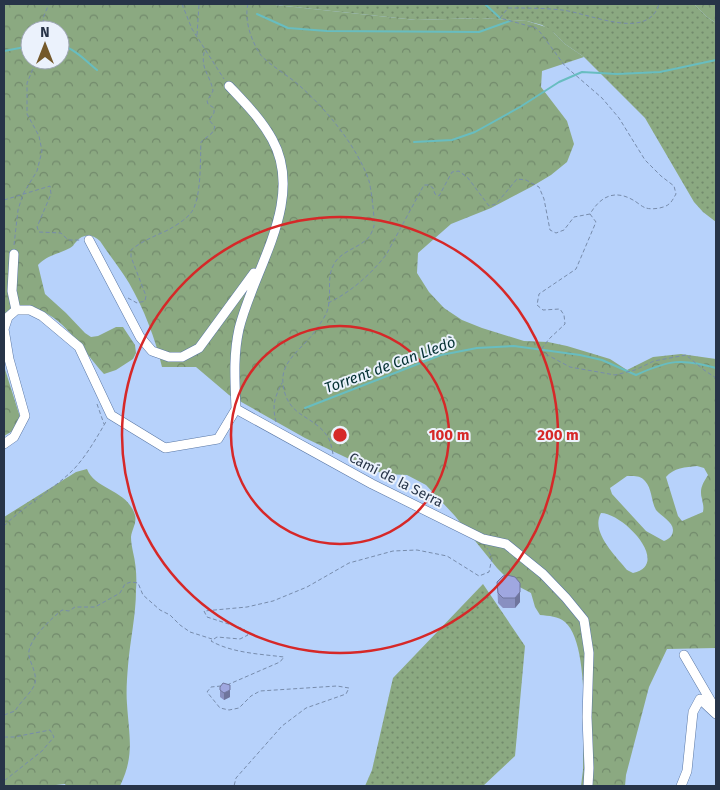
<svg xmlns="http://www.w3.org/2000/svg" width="720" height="790" viewBox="0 0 720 790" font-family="'Fira Sans',sans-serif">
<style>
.grass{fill:url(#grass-dots)}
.forest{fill:url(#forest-crowns);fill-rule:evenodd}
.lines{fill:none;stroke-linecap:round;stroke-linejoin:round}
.stream{stroke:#68bdc0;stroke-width:2}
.minor-casing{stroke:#5977a5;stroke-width:10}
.path{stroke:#778cac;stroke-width:1;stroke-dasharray:4 2.5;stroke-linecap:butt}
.minor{stroke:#fff;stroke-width:9}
.wall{fill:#8990c1}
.shaded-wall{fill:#6f759d}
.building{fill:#9fa7e0;stroke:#6f759d}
.ring{fill:none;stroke:#d62828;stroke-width:2.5}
.labels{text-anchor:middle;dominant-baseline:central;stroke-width:4;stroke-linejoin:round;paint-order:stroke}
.street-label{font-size:14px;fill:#273448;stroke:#ebf2fc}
.water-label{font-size:15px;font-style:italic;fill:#053133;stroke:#ebf2fc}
.centre{fill:#d62828;stroke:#ebf2fc;stroke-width:2.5}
.ring-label{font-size:15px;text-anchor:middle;font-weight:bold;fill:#d62828;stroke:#ebf2fc;stroke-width:4;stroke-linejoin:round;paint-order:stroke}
</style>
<defs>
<pattern id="grass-dots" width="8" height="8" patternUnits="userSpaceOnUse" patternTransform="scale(1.25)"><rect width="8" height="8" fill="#8ba981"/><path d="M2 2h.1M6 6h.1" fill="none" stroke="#728a6c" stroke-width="1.8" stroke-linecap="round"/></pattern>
<pattern id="forest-crowns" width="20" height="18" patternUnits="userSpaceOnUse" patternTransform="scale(1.25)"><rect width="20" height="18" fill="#8ba981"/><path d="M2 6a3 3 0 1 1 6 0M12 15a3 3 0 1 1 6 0" fill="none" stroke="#728a6c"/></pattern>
</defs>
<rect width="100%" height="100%" fill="#b7d2fb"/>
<!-- grass -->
<path class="grass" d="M266,4H694L707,17L716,23V222L703,212L694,202L645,118L584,57L565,44L554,33L542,25L527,21L481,18L416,20Z
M483,584L525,646L515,756L483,786H365L372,770L393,678Z"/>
<!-- forest -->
<path class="forest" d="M4,4H266L416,20L481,18L527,21L549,28L565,44L584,57L542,71L541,87L567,121L574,144L567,162L551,175L531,187L491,208L451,224L418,253L417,273L429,292L444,308L462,320L482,328L524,341L548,342L567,346L610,359L627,370L653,357L681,354L716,359V648L667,649L649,687L626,775L625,786H581L583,770C583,737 590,644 565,622C558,616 549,616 540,615L535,607L531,593L512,583L497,568L455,516L426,485L407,475L384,474L364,466L305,438L229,395L196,367H162C155,338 144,309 129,283C120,268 109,255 100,241C93,234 83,233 76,242C72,246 75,245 70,248C59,254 47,255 38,265L45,294L66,313L85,333L91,337L98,336L116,327H123L135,345L136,353L133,359L116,370L104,374C81,349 65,316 31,307C21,304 10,306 4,315ZM30,30H60V60H30ZM697,466L704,468L708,475C703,483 699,489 702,499C703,505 704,506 703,512L682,521L678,516L666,477C673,468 686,467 697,466ZM627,476C634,476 640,475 645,481C652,488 651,501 656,510C661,516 673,522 673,530C673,536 669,539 664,541L646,531L612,494L610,488ZM601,513C623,513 672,564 633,573L627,570C616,556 590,532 601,513Z
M694,4H716V23L707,17Z
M4,366L20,417L16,429L4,436Z
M87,469C95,490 127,489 135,515C137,523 132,529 131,537C131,542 132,547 133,552C136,564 137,578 136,590C136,615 130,641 128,666C127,678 126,692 127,704C129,736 135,755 120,786H66L65,784L47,786H4V517L76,472Z"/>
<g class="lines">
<!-- stream -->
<path class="stream" d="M485,4L500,18
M257,14L288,28L327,31L479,32L510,21
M60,45C74,48 86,61 97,70
M4,51L30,46
M414,142L452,140L475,132L520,107L559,82L582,72L617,74L660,72L716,60
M305,408L441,355L477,348L514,346L580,355L602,360L636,375C669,360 682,358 716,368"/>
<!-- minor casing -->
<g class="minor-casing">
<path id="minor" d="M229,86C245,103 261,119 272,139C306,200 253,270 239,329C233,356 235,382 236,409
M89,240L140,337L152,351L169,357H182L199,348L254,273
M14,254L12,291L16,310
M236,409L372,484L483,539L506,544L543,574L566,598L584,620L589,653L587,717L589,768L588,786
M4,444L14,437L25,416L9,359L4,329L8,317L16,310H30L42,316L79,347L111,415L165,448L218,439L236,409
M684,655L716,710
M681,786L687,771L693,712L700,699L716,714"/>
</g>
<!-- path -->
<path class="path" d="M182,4L192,29L224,79
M248,4C244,20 251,40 260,54C265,62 292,78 301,87C327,110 358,148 369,181C371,187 375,221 374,226C373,230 370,237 367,239C358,248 340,252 334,264C326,278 332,293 328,308C327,315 319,325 315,331C304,348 280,360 283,384C287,419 315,414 329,439C331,444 332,449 333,454
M45,30L43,18L49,4
M197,35L199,4
M4,200L50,186L51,194L37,227L39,232L61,233L68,240H80
M590,214L596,222L576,269L539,294L537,305L543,310L560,309L564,315L565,324L549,339L540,351L570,367L615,375L635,370L654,361L686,355L704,370L716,378
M14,245L18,210L23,194L37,171L42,151L39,136L27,114V83L35,64L42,60
M128,298L137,303L145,301L146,296L131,257V250C142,241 155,236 168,230C175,226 185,220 190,214C202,201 200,159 201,142L212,133L215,127L209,120L214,113V108L208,104L207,101L213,91C210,73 199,69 205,49
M328,303C351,292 370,275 386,255L424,185H429L433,188L435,194L439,196L452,172L459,171L468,178L489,206L496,204L517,179L526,180L539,187L544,199L550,230L556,233L564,230L574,217L590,214C600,197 614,189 633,200C637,202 642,207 646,208C652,210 665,208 669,204C672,202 674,197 676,194L674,186L661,176L645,160L619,118L602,98L565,66L540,32L536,28L500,18L508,8C526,8 544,8 562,10C589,13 648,42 659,4
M97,404L104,424
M276,422C272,405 274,399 282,383
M4,526C25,505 53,490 74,469C87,455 97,437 107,420
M227,685L280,662L284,657C260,654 232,653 211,641L217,637L240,639L248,635L244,629L207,617L204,611L247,607L273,601L307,587L349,563L393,551L417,550L447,556L479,576L489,572L492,558L487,548
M221,686L211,687L207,692L220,708L229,710L239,708L251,696L260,691L337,686L349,688L346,694L306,708L282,726L236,778L234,786
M4,715L15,711C20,702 34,690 35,683C37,673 31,665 29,656C26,641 52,618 62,610L69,611L75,607H95L120,593L125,584L131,582L138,583L143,595L160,610L170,615L180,625L190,632L212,639
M4,737H14L50,730L54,737L42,751L4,781"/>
<!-- minor -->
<use href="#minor" class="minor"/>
</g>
<!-- wall -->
<path class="wall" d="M497,582L520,583V602L515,608H503L498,603Z
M220,687L230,697L224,700L220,697Z"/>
<!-- shaded-wall -->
<path class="shaded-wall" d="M520,592V602L515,608V598Z
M230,690V697L224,700V693Z"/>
<!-- building -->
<path class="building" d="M507,575L515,577L520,583V592L515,598H503L498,593L497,582L503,576Z
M223,683L230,685V690L224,693L220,690V687Z"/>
<!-- distance rings -->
<g class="ring">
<circle cx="340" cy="435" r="109"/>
<circle cx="340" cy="435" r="218"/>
</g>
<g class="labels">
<!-- street labels -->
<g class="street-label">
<text transform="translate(396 480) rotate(27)">Camí de la Serra</text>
</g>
<!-- water labels -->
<g class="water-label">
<text transform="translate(390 365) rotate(-20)">Torrent de Can Lledò</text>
</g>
</g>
<circle cx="340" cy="435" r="8" class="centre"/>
<g class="ring-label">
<text x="449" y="440">100 m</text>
<text x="558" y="440">200 m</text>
</g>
<!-- border -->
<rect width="720" height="790" fill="none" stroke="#273448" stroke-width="10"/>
<!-- north arrow -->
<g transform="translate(45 45)"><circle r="24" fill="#ebf2fc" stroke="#9da6b4"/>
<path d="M0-4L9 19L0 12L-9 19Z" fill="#74592b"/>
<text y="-8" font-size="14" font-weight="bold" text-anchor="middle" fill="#273448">N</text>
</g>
</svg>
